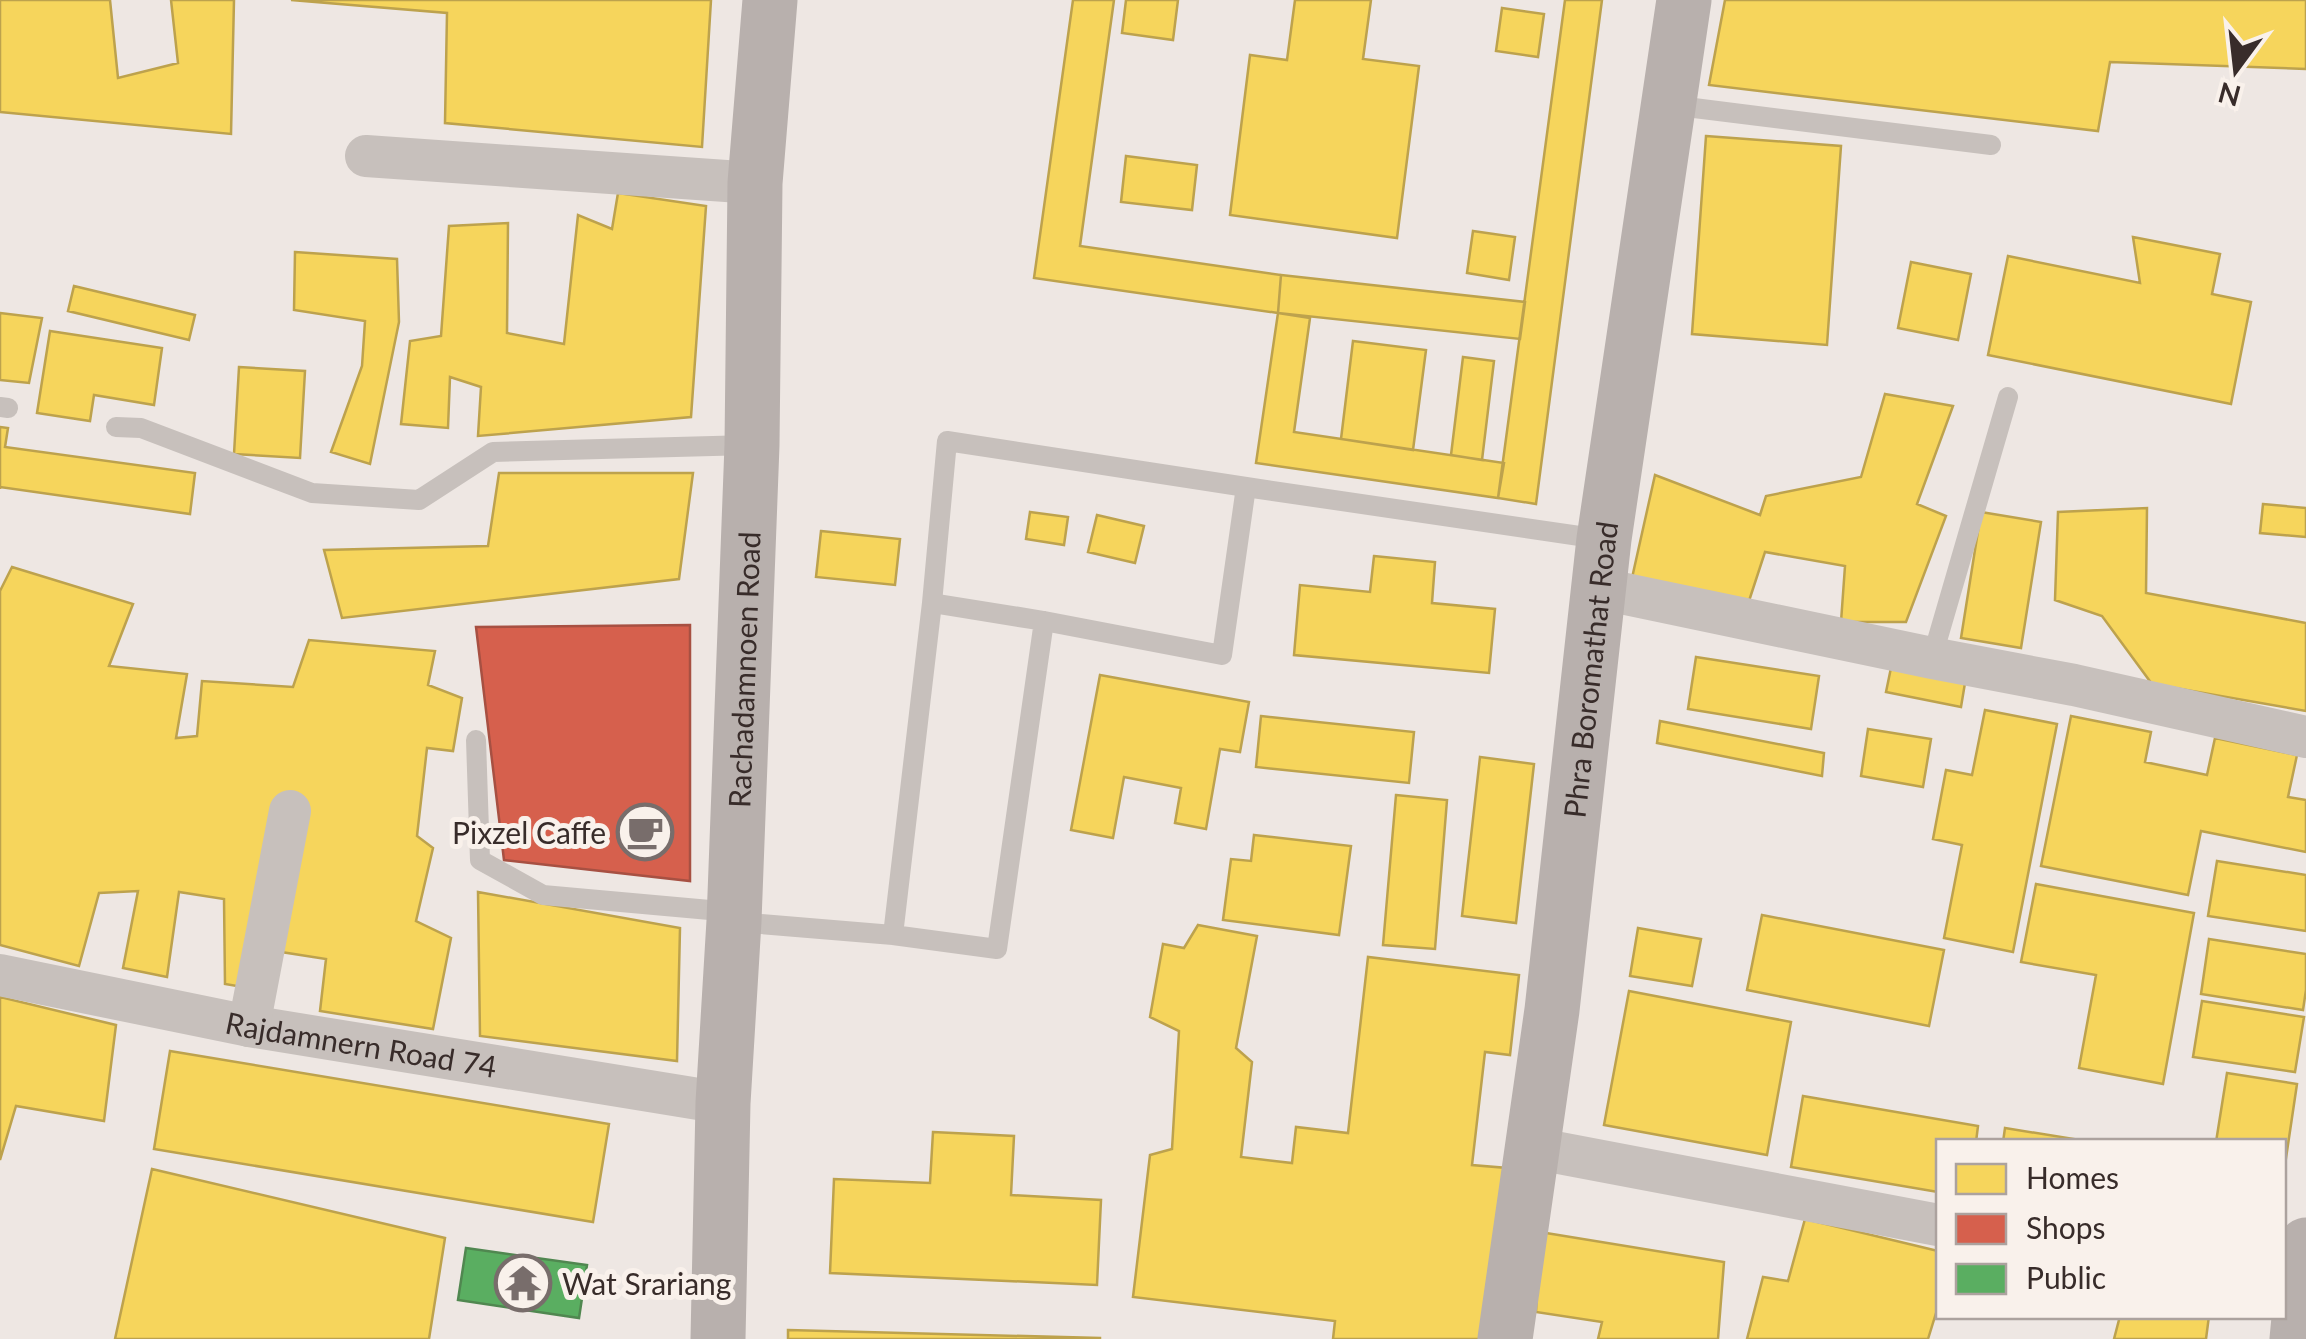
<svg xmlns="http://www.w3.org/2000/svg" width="2306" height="1339" viewBox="0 0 2306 1339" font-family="Lato,sans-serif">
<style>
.homes{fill:#f6d55c;stroke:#bda24d;stroke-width:2.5}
.shops{fill:#d6604d;stroke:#a75042;stroke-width:2.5}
.public{fill:#5aae61;stroke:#508750;stroke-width:2.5}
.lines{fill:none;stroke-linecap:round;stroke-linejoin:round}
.lane{stroke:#c7c0bc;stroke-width:20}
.street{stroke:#c7c0bc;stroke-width:42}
.secondary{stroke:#b8b0ad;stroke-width:55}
.labels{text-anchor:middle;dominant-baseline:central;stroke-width:10;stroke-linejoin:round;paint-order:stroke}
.street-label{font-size:30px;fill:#382c2a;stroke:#f9f1eb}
.poi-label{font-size:30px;fill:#382c2a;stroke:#f9f1eb;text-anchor:end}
</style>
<rect width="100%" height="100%" fill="#eee7e3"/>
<!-- homes -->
<path class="homes" d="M0,0H110L118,78L178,63L171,0H234L231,134L0,112Z
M291,0H711L702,147L445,123L447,13Z
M1073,0H1114L1080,246L1281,275L1278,313L1034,278Z
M1126,0H1178L1173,40L1122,33Z
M1295,0H1371L1363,59L1419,66L1397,238L1230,215L1250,55L1287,60Z
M1565,0H1602L1536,504L1498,498Z
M1725,0H2306V69L2110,62L2098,131L1709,85Z
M1502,8L1544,14L1538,57L1496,51Z
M1706,136L1841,146L1827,345L1692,334Z
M1126,156L1197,165L1192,210L1121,202Z
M618,193L706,206L691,417L478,436L481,387L450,377L448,428L401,424L410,341L441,336L449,226L508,223L507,333L564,344L578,215L612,229Z
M1473,231L1515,237L1509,280L1467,273Z
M2133,237L2220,254L2212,294L2251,302L2231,404L1988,355L2008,256L2140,283Z
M295,252L397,259L399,322L370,464L331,452L362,366L365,321L294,310Z
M1911,262L1971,274L1958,340L1898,328Z
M1281,275L1525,302L1520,339L1278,313Z
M74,286L195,315L189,340L68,311Z
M0,313L42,318L29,383L0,380Z
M1278,313L1310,318L1294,432L1504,463L1498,498L1256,463Z
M50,331L162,348L154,405L94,395L90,421L37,413Z
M1353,341L1426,350L1413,450L1341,439Z
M1463,357L1494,361L1482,460L1451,455Z
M239,367L305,371L300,458L234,454Z
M1885,394L1953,406L1917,504L1946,516L1906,622H1841L1845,566L1765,552L1748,604L1630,587L1655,475L1760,515L1766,496L1861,477Z
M0,427L8,428L5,447L195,473L190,514L0,487V489Z
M499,473H693L679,579L342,618L324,550L488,546Z
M2263,504L2306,508V537L2260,533Z
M2147,508L2146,593L2306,623V711L2152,684L2102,616L2055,600L2058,512Z
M1030,512L1068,517L1064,545L1026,539Z
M1981,512L2041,522L2021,648L1961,638Z
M1097,515L1144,526L1135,563L1088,552Z
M821,531L900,539L895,585L816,577Z
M1374,556L1435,562L1432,603L1495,609L1489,673L1294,655L1300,585L1370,592Z
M12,567L133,604L109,666L187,674L176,738L197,736L202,681L293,687L309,640L435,651L428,685L462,698L453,751L427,748L417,836L433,848L416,921L451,938L433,1029L320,1011L326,959L281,952L273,992L225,984L224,899L179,892L167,977L123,968L138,891L99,893L79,966L0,945V591Z
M1696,657L1819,676L1811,729L1688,709Z
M1892,663L1966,677L1961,707L1886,692Z
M1100,675L1249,702L1240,752L1220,749L1206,829L1175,823L1181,788L1124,777L1113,838L1071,830Z
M1985,710L2057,724L2013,952L1944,938L1962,845L1933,839L1946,770L1972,775Z
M1261,716L1414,732L1409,783L1256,767Z
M2071,716L2151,732L2145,762L2207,775L2215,738L2297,755L2288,797L2306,800V852L2201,831L2188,895L2041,866Z
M1660,721L1824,753L1822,776L1657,743Z
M1868,729L1931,739L1923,787L1861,776Z
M1480,757L1534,764L1516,923L1462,916Z
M1396,795L1447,800L1435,949L1383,945Z
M1254,835L1351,846L1339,935L1223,920L1231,859L1251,861Z
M2217,861L2306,875V931L2208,916Z
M2036,884L2194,913L2163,1084L2079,1068L2096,975L2021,962Z
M478,892L680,928L677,1061L480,1036Z
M1762,915L1944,950L1929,1026L1747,990Z
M1198,925L1257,936L1236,1048L1252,1062L1241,1157L1292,1163L1296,1127L1348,1133L1368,957L1519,975L1510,1055L1485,1052L1472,1165L1507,1168L1487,1339H1333L1335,1321L1133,1297L1150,1155L1172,1149L1179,1031L1150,1017L1163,944L1184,948Z
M1638,928L1701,939L1692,986L1630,976Z
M2209,939L2306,954V990L2303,1010L2201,994Z
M1629,991L1791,1022L1767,1155L1604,1125Z
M0,997L116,1025L104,1121L16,1106L0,1160Z
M2202,1001L2304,1017L2295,1072L2193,1057Z
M170,1051L609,1124L593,1222L154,1149Z
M2227,1073L2297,1084L2286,1158L2284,1157V1142H2216Z
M1803,1096L1978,1126L1976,1142H1938V1192L1791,1167Z
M2005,1128L2092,1142H2003Z
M933,1132L1014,1136L1011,1195L1101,1200L1097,1285L830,1273L834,1179L930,1183Z
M152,1169L445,1238L429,1339H115Z
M1805,1219L1938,1251V1310H1937L1928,1339H1747L1763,1277L1788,1281Z
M1540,1232L1724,1262L1718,1339H1598L1602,1322L1536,1312Z
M2120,1316H2209L2206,1339H2114Z
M788,1330L1100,1338V1339H788Z"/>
<!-- shops -->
<path class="shops" d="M690,625V881L504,860L476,627Z"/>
<!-- public -->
<path class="public" d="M466,1248L587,1265L579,1318L458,1300Z"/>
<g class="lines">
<!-- lane -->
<path class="lane" d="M1670,105L1991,145
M0,407L8,408
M116,427L141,428L312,493L419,500L493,452L750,445
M932,603L1044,621L1222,655L1246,487
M1932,658L2008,397
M476,740L480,860L543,895L732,912
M736,922L893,935L932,603L947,441L1246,487L1600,539
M893,935L997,949L1044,621"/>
<!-- street -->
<g class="street">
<path d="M366,156L755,183"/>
<path d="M1597,588L1932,658L2074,685L2306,737"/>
<path id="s1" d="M0,975L249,1026L723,1103"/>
<path d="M249,1026L290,811"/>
<path d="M1533,1148L1938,1225"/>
</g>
<!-- secondary -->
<g class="secondary">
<path id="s2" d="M718,1339L723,1103L734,921L752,445L755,183L770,0"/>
<path id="s3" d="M1505,1339L1552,1010L1604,539L1684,0"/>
<path d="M2297,1339L2306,1245"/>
</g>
</g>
<!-- icons -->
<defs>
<g id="cafe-ring" transform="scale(2.875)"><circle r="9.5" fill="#f9f1eb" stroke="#786d6b" stroke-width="1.5"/><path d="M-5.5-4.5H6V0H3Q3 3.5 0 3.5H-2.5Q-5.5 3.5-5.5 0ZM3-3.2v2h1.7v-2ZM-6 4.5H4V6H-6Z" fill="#786d6b"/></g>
<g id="temple-ring" transform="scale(2.875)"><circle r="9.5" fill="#f9f1eb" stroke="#786d6b" stroke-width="1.5"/><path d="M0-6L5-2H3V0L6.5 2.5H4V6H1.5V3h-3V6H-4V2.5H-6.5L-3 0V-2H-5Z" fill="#786d6b"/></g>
</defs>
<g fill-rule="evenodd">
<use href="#cafe-ring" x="645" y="832"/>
<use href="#temple-ring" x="523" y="1283"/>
</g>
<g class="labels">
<!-- street labels -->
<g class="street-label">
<text stroke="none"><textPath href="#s2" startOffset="670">Rachadamnoen Road</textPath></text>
<text stroke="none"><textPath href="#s3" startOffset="675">Phra Boromathat Road</textPath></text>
<text stroke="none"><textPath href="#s1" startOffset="368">Rajdamnern Road 74</textPath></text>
</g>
<!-- poi labels -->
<g class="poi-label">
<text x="606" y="832">Pixzel Caffe</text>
<text x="562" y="1283" text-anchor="start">Wat Srariang</text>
</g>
</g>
<!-- legend -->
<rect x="1936" y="1139" width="350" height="180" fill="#f9f1eb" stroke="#aca29e" stroke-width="2.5"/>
<rect x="1956" y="1164" width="50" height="30" fill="#f6d55c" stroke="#aca29e" stroke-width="2.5"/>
<text x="2026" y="1189" font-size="30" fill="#382c2a">Homes</text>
<rect x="1956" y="1214" width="50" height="30" fill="#d6604d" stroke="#aca29e" stroke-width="2.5"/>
<text x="2026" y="1239" font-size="30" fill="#382c2a">Shops</text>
<rect x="1956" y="1264" width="50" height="30" fill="#5aae61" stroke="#aca29e" stroke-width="2.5"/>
<text x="2026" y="1289" font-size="30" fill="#382c2a">Public</text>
<!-- north arrow -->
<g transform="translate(2236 70) rotate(195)" stroke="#f9f1eb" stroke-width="8" paint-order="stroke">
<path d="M0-8L18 38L0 25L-18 38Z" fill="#382c2a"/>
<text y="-15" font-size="28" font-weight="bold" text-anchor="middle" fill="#382c2a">N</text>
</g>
</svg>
